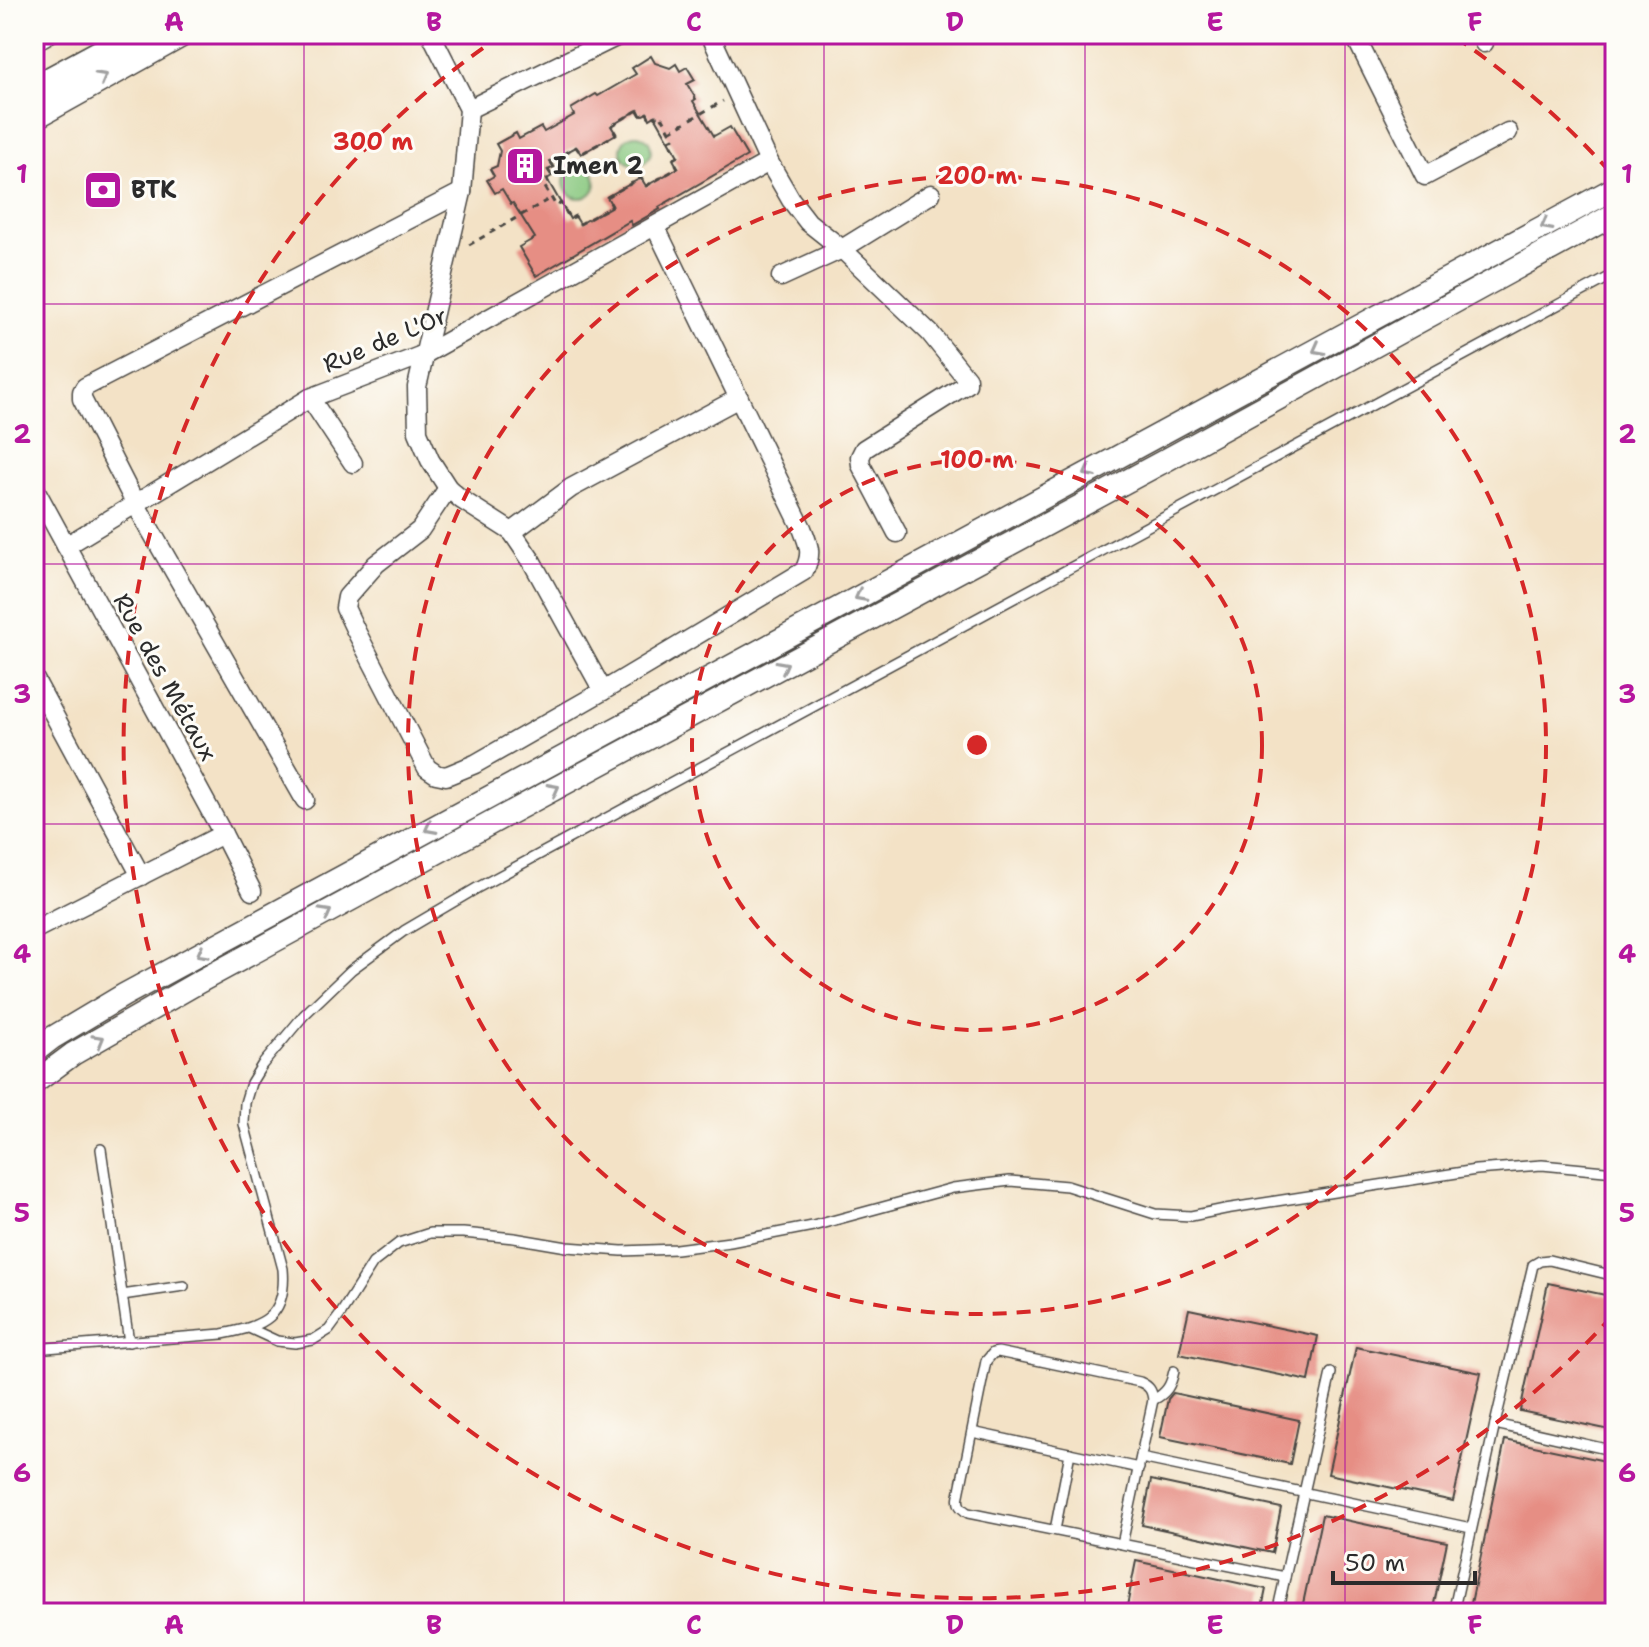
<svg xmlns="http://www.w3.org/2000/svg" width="1649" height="1647" font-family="'Shantell Sans',sans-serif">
<rect width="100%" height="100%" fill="#fdfcf7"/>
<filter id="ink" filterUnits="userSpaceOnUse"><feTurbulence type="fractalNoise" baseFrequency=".0125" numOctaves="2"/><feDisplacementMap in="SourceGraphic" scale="16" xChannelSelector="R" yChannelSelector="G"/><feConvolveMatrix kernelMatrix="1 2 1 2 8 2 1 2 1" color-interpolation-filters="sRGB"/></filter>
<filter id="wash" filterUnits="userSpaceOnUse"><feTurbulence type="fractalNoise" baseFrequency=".006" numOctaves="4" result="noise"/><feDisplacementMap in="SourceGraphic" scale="32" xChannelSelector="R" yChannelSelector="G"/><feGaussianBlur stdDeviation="1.8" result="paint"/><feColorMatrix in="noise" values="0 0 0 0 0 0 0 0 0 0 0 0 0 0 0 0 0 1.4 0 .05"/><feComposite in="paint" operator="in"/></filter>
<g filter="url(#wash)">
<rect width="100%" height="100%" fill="#f3e2c6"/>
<g fill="#87c77e" stroke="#597954" stroke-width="2">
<circle cx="636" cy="150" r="15"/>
<circle cx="580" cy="182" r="16"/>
</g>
<g id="blocks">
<g fill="#e68e84" fill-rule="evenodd">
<path d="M651 56 655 63 670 68 676 64 680 71 687 67 695 80 687 84 696 99 693 101 714 136 730 127 747 156 659 207 660 209 632 225 630 221 536 276 519 247 535 238 513 203 511 204 502 189 495 193 487 180 494 176 490 169 497 166 500 151 496 144 516 133 519 139 541 127 544 132 574 115 571 109 596 94 598 96 636 74 632 68ZM638 110 641 116 647 113 650 119 655 116 678 156 673 159 678 168 646 186 641 178 607 197 612 206 580 224 575 216 570 219 547 179 552 176 548 170 554 167 550 161 576 147 581 154 616 134 611 126Z"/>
<polygon points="1548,1283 1615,1297 1615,1431 1520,1411"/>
<polygon points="1189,1309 1318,1336 1309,1381 1179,1354"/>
<polygon points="1356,1347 1481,1373 1453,1501 1328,1474"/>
<polygon points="1173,1393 1299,1420 1290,1464 1160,1437 1168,1399"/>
<polygon points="1505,1440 1615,1463 1615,1613 1469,1613"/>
<polygon points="1151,1480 1281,1508 1272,1553 1142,1525"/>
<polygon points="1322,1515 1447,1542 1432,1613 1301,1613"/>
<polygon points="1136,1561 1266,1589 1261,1613 1160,1613 1127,1606"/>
</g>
</g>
</g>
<g filter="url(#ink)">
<use href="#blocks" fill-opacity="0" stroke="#494642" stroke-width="2"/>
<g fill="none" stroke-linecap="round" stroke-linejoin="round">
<g stroke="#494642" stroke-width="12">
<g id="service">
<polyline points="34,47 57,34"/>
<polyline points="101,1149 129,1342"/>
<polyline points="122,1295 184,1286"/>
<polyline points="251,1329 277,1341 295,1343 313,1340 329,1330 340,1315 373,1263 399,1243 430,1233 463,1233 514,1238 567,1247 622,1251 676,1249 730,1242 813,1226 953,1188 1010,1181 1067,1186 1155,1214 1191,1216 1225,1209 1476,1170 1542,1165 1615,1172"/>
<path d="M34 1349 222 1334C264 1326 287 1317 283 1269L244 1124 245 1103 251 1083 262 1065 304 1015 351 970 404 931 477 888 1615 274"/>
<path d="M1153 1400C1167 1393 1171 1385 1174 1371"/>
<polyline points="1495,1424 1615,1451"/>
<polyline points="972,1432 1139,1468"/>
<polyline points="1141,1458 1471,1528"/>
<polyline points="1055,1530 1070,1453"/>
<path d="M1122 1544 1153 1400C1152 1390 1149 1386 1140 1382L998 1352 993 1353 986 1361 959 1495C957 1504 960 1508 968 1513L1285 1577"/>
<polyline points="1277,1613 1331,1373"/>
<polyline points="1453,1613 1495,1424 1533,1265 1540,1261 1549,1260 1615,1276"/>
</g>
</g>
<g stroke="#494642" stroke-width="21">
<g id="minor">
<polyline points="431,34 469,109 462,192 417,387 418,432 430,460 448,488 462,500 512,532 531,560 603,691"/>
<polyline points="710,34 769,162 791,200 808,222 842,249 930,333 967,379 967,384 864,449 860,457 861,465 897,533"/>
<polyline points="1354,34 1425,176 1508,132"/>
<polyline points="1480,34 1484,43"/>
<polyline points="469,109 622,34"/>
<polyline points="781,277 842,249 931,194"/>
<polyline points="310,398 353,463"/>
<polyline points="34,487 223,834 252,891"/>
<path d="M448 488 420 530 376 564 347 597 345 608 356 631 427 768 436 774 446 776 475 764 603 691 804 571C813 553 809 546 802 528L655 226"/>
<polyline points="512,532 571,488 739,398"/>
<polyline points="66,546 310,398 425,354 769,162"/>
<polyline points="34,678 141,876"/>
<polyline points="305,800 135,503 82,399 82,392 85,387 462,192"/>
<polyline points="34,930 223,834"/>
</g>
</g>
<g stroke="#494642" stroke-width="25">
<g id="tertiary">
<polyline points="34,1052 52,1038 124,995 1615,188"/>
<polyline points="34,1083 73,1054 197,983 504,816 1168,459 1615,214"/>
</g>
</g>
<g stroke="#494642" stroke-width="31">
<g id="primary">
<polyline points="34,90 138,34"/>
<polyline points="34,115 179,34"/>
</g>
</g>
<g stroke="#494642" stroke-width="3" stroke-dasharray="6 6" stroke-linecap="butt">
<polygon points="638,110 641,116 647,113 650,119 656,116 658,121 663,118 674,138 669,140 678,156 673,159 678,168 646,186 641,178 607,197 612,206 580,224 575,216 570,219 561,203 556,206 545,187 549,184 547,179 552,176 548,170 554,167 550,161 576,147 581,154 616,134 611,126"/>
<polyline points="670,131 723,101"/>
<polyline points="469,245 551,198"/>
</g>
<use href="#service" stroke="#fff" stroke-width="9"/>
<use href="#minor" stroke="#fff" stroke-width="18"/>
<use href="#tertiary" stroke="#fff" stroke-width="22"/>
<use href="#primary" stroke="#fff" stroke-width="28"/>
</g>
<defs><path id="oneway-chevron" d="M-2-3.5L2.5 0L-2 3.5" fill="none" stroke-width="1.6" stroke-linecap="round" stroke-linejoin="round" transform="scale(2)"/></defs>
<g stroke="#a0a0a0">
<use href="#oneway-chevron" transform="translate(102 77) rotate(-29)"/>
<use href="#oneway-chevron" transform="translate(1546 225) rotate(152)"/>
<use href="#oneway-chevron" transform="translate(1318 349) rotate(152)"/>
<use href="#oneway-chevron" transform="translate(1089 472) rotate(152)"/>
<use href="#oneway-chevron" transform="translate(860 596) rotate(152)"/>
<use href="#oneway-chevron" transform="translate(783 666) rotate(-28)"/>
<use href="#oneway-chevron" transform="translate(554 789) rotate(-28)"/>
<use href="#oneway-chevron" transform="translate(430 828) rotate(152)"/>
<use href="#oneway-chevron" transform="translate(326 913) rotate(-29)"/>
<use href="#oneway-chevron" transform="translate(202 953) rotate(151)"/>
<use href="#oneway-chevron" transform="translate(99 1040) rotate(-30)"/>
</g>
</g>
<path fill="none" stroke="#b5179e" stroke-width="2" stroke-opacity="0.55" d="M304 34V1613M564 34V1613M824 34V1613M1085 34V1613M1345 34V1613M34 304H1615M34 564H1615M34 824H1615M34 1083H1615M34 1343H1615"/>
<g fill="none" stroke="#d62828" stroke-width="4" stroke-dasharray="14 10">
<circle cx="977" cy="745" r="285"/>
<circle cx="977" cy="745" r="569"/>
<path d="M1612 1316A854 854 0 1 1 499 37M1455 37A854 854 0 0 1 1612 174"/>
</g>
<defs>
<g id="building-square" transform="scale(2)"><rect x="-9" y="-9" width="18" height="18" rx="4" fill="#b5179e" stroke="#fdfcf7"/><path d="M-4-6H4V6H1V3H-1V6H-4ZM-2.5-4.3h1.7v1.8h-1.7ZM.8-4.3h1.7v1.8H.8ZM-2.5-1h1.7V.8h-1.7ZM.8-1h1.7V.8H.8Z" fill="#fff"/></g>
<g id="bank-square" transform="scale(2)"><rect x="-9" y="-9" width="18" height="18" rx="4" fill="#b5179e" stroke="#fdfcf7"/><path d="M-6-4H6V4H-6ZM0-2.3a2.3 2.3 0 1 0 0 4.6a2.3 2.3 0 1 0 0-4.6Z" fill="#fff"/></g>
</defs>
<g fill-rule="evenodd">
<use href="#building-square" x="525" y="166"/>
<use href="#bank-square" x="103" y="190"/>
</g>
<g text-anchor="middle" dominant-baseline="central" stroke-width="6" stroke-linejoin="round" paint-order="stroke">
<g font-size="24" font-weight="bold" fill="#2b2b2b" stroke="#fdfcf7" text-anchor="start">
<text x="553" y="166">Imen 2</text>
<text x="131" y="190">BTK</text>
</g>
<g font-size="24" fill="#2b2b2b" stroke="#fdfcf7">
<text transform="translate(385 340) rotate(-23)">Rue de L'Or</text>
<text transform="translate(165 677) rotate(61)">Rue des Métaux</text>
</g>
</g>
<circle cx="977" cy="745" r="12" fill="#d62828" stroke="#fdfcf7" stroke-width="4"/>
<g font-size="24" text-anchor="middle" font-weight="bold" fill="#d62828" stroke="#fdfcf7" stroke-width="6" stroke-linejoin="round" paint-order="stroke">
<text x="373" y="150">300 m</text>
<text x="977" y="184">200 m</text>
<text x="977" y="468">100 m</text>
</g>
<rect width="1649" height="1647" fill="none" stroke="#fdfcf7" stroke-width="88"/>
<path d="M1333 1571v12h142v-12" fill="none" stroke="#2b2b2b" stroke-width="4"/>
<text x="1345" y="1571" font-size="24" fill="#2b2b2b" stroke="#fdfcf7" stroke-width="6" paint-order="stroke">50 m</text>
<rect x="44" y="44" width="1561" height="1559" fill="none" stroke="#b5179e" stroke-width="3"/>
<g font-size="26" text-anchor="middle" font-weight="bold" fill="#b5179e">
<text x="174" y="31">A</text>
<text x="434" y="31">B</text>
<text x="694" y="31">C</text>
<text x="955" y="31">D</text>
<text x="1215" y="31">E</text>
<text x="1475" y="31">F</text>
<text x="22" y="183">1</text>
<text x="1627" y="183">1</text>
<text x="22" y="443">2</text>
<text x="1627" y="443">2</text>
<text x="22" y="703">3</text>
<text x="1627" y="703">3</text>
<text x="22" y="963">4</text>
<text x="1627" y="963">4</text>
<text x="22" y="1222">5</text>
<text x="1627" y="1222">5</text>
<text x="22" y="1482">6</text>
<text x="1627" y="1482">6</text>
<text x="174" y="1634">A</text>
<text x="434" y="1634">B</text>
<text x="694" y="1634">C</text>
<text x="955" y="1634">D</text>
<text x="1215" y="1634">E</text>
<text x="1475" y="1634">F</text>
</g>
</svg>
